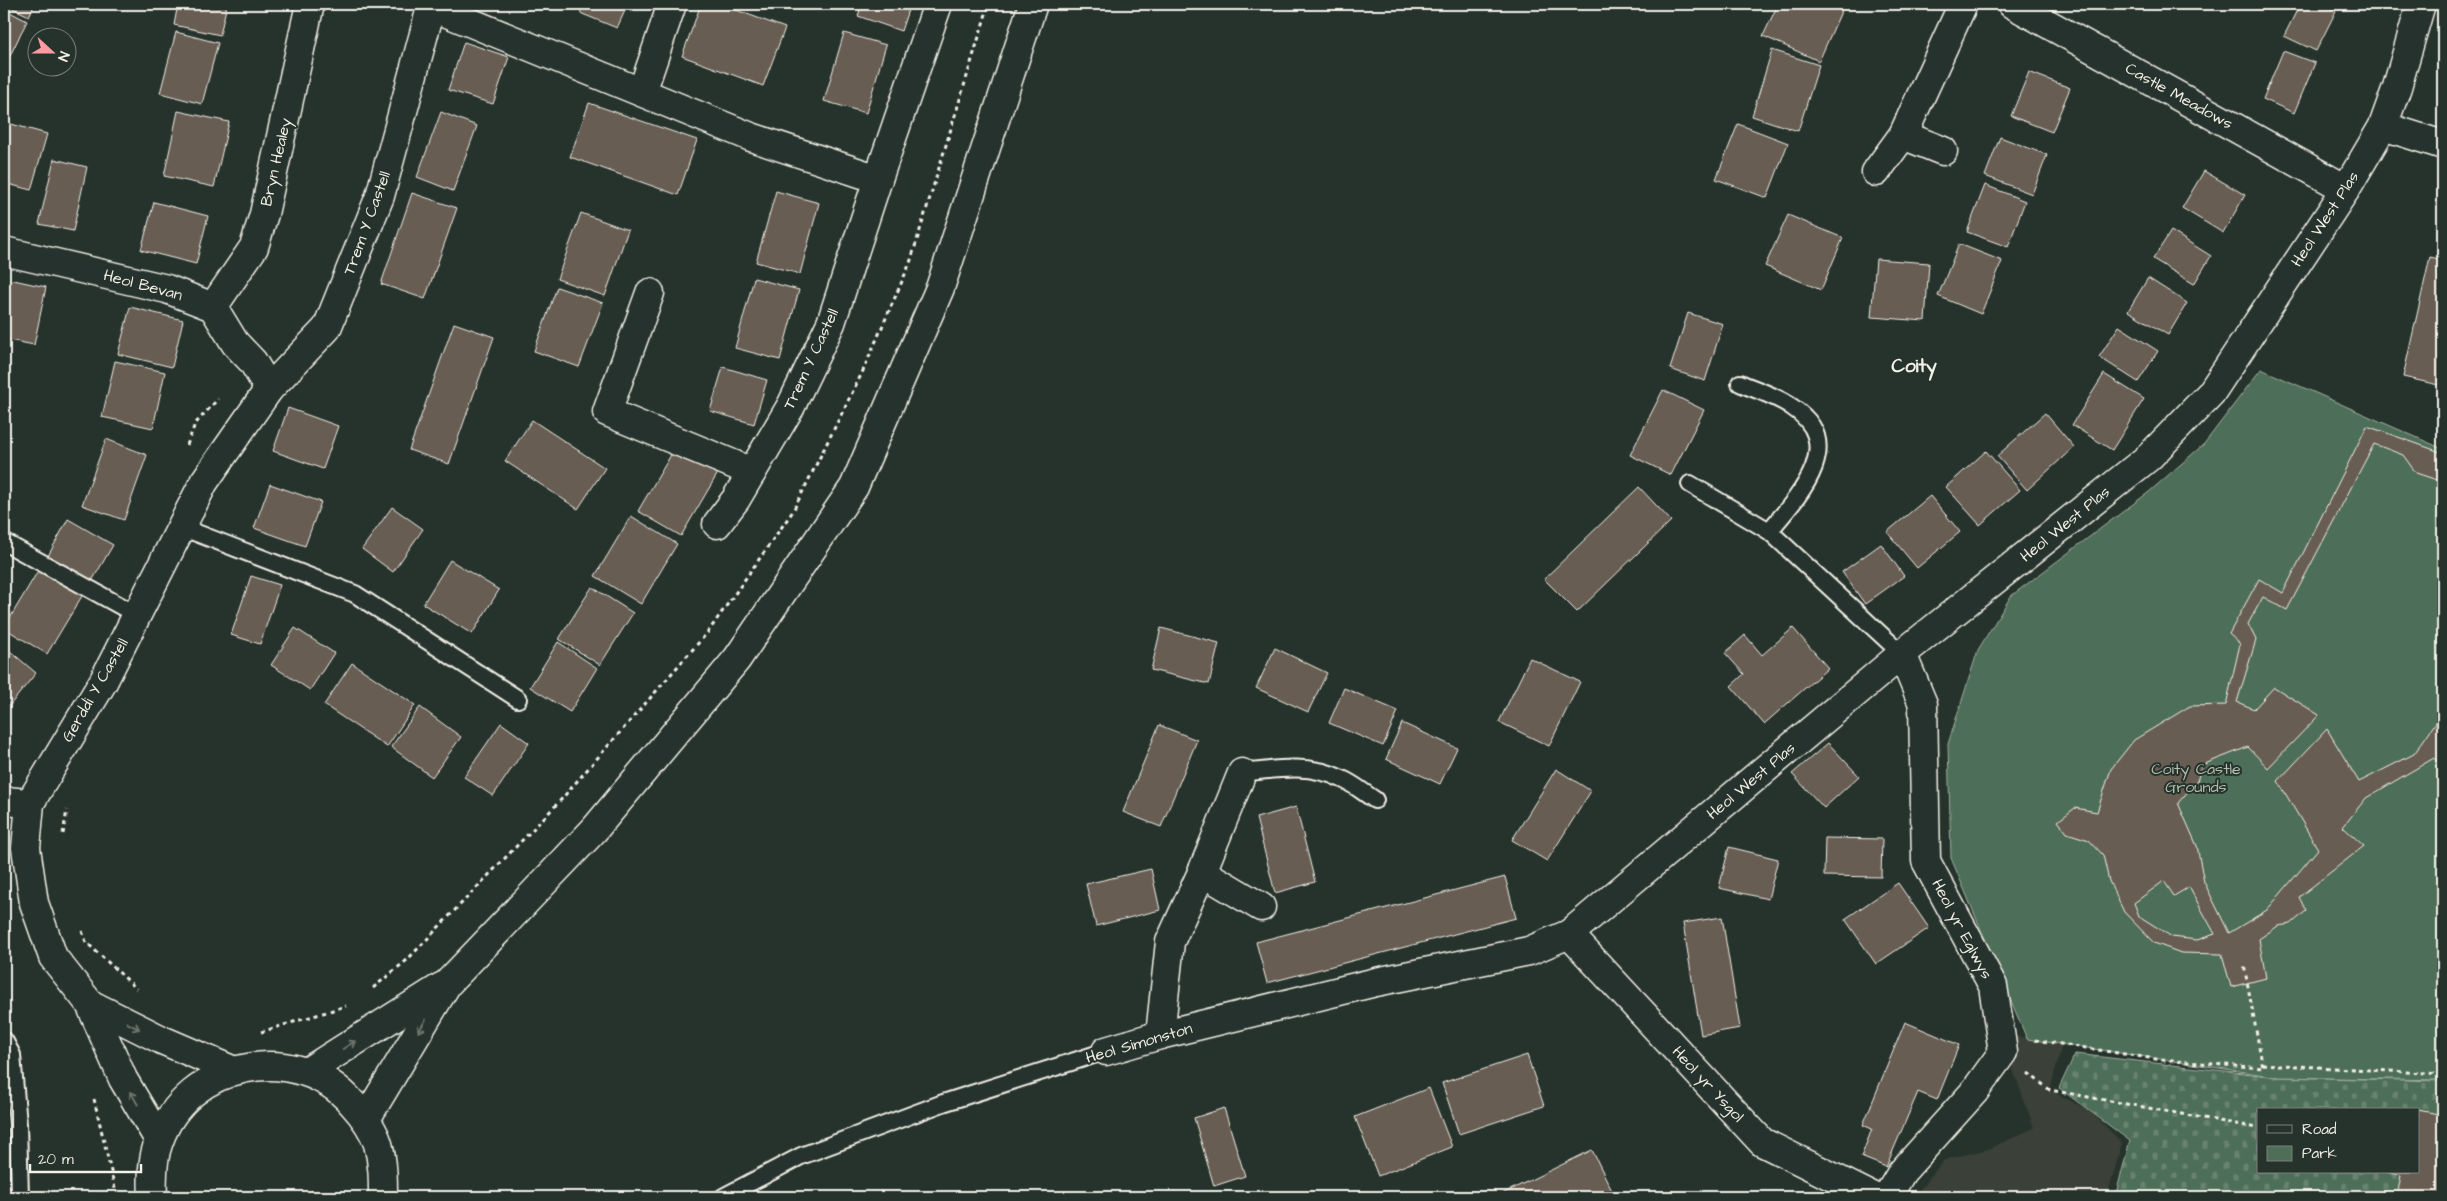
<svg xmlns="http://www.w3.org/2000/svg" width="2447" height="1201" font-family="'Architects Daughter',sans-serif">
<defs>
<pattern id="cemetery-stones" width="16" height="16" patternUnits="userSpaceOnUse" patternTransform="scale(1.25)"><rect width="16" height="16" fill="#4e6e58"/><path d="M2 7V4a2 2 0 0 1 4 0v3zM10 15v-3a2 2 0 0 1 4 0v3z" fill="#688370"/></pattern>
</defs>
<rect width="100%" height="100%" fill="#26332d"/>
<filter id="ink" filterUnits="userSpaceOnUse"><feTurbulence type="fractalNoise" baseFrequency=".02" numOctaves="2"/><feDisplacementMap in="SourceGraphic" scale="10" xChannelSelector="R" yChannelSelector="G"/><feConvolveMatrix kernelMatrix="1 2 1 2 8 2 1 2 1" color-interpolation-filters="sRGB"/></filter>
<g filter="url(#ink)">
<polygon fill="#3a4038" points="2000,1033 2062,1045 2050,1090 2090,1111 2122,1143 2107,1197 1914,1197 1944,1160 1988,1149 2034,1128"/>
<path fill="url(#cemetery-stones)" stroke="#a1b0a0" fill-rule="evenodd" d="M2075 1054 2278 1077 2443 1081V1197H2115L2130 1141 2059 1088ZM2258 1110H2418V1172H2258Z"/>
<polygon fill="#4e6e58" stroke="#a1b0a0" points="2261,369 2443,449 2443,1080 2278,1077 2027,1039 1951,858 1948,744 1978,650 2011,596 2149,492 2204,444"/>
<g fill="#685d53" stroke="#f4f1e8" fill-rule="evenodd">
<polygon points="4,4 35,4 29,16"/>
<polygon points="178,4 227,4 220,35 174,25"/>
<polygon points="584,4 628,4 617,28 580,13"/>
<polygon points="701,4 720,4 785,28 763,86 682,56"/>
<polygon points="862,4 910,4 901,31 858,16"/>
<polygon points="1778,4 1844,5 1819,61 1763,36"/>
<polygon points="2300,4 2322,4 2336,11 2316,51 2284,36"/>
<polygon points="4,9 27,21 4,68"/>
<polygon points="176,32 218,43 202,104 160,93"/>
<polygon points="844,33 886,45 866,113 824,101"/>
<polygon points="464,42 509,57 493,104 448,90"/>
<polygon points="1772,50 1819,65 1798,131 1752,116"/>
<polygon points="2283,51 2315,63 2294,113 2263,99"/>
<polygon points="2029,72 2070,88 2052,132 2011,116"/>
<polygon points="589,103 697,140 678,195 570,157"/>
<polygon points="178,111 229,122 214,187 164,176"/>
<polygon points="441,112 477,126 453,191 417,177"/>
<polygon points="4,122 47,134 31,190 4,183"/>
<polygon points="1738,124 1788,143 1767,198 1716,179"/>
<polygon points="2000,137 2047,155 2032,194 1985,176"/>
<polygon points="54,159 87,167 73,231 39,224"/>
<polygon points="2204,171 2245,195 2223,233 2182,208"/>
<polygon points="1985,185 2025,201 2008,247 1967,232"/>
<polygon points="776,191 819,203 800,274 756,262"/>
<polygon points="412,193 457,208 425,299 381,284"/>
<polygon points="154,202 208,216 196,264 141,250"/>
<polygon points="581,213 628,230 605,296 557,279"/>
<polygon points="1788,215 1843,238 1821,290 1765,266"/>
<polygon points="2171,231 2211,256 2194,284 2153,259"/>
<polygon points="1959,244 2002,261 1981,314 1938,296"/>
<polygon points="2430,257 2443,260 2443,386 2403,377"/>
<polygon points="1876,259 1929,263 1925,321 1871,317"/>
<polygon points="4,278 46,287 34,345 4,339"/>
<polygon points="754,278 799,290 780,360 735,348"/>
<polygon points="2148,278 2187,303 2168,335 2128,311"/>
<polygon points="557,287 603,303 579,367 534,351"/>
<polygon points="130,307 183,320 172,367 118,354"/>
<polygon points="1688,313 1723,324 1705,381 1670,369"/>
<polygon points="454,323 494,337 449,464 409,450"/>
<polygon points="2119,326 2158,351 2138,382 2099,357"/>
<polygon points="115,361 165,372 153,428 102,417"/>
<polygon points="723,367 767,380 754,424 710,411"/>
<polygon points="2104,374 2144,399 2112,450 2072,425"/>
<polygon points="1663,390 1704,410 1671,475 1630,455"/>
<polygon points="288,408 338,426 323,469 273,451"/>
<polygon points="2045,413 2074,447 2027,490 1997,456"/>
<polygon points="532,420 605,468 578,509 505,461"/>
<path d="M2367 426 2443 453V482L2416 473 2403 455 2374 444 2287 610 2263 597 2248 624 2256 640 2237 702 2254 709 2274 687 2319 715 2268 768 2248 747 2202 765 2197 781 2178 803 2197 846 2204 882 2229 933 2267 910 2318 849 2278 781 2327 729 2359 782 2414 754 2443 712V764L2434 758 2366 798 2343 827 2364 846 2299 897 2306 911 2291 924 2278 926 2259 939 2266 978 2231 987 2222 954 2181 953 2154 943 2124 912 2109 881 2103 855 2089 840 2067 833 2058 821 2075 808 2097 812 2111 769 2134 740 2190 706 2226 705 2240 644 2229 634 2259 579 2283 593ZM2164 881 2174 896 2189 887 2215 934 2197 940 2172 937 2139 916 2134 903Z"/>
<polygon points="106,439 147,455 124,520 82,505"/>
<polygon points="675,448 718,473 681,536 638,511"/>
<polygon points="1986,451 2020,490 1980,525 1946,487"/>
<polygon points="270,484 321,502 305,546 254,528"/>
<polygon points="1639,487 1671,521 1577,612 1544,579"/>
<polygon points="1930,496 1960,532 1917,568 1887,532"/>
<polygon points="392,507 423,529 393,572 362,549"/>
<polygon points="631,516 677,544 641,604 595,576"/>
<polygon points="68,519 113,545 92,581 48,556"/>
<polygon points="1881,544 1904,576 1865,604 1842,572"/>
<polygon points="450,560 499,590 472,634 423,604"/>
<polygon points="42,564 85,591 47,654 4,628"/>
<polygon points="251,576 280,585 260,644 231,635"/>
<polygon points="592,587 633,613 600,665 559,639"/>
<polygon points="295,628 334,653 310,690 271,665"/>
<polygon points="1161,628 1219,643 1209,684 1151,670"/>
<polygon points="1793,628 1828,668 1764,724 1731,686 1744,674 1725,653 1745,635 1762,655"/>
<polygon points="558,642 597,668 570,712 530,687"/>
<polygon points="4,646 36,673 10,705 4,700"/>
<polygon points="1275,648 1327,673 1308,712 1256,688"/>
<polygon points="1530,658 1580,682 1549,746 1499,722"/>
<polygon points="352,663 415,705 387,747 324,705"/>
<polygon points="1344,688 1398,711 1383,746 1329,723"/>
<polygon points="420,707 461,737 432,777 391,747"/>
<polygon points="501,723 529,743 493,796 464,777"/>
<polygon points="1402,723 1457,748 1440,784 1386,759"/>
<polygon points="1159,725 1197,740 1161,827 1123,812"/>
<polygon points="1828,743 1859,776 1824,808 1792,774"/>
<polygon points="1556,769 1591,791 1547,861 1512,840"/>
<polygon points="1296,807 1315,882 1275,893 1256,818"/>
<polygon points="1825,838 1882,839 1881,877 1824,876"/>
<polygon points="1729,847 1778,859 1768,899 1719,888"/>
<polygon points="1151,869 1160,910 1096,926 1086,884"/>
<polygon points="1505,877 1516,918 1267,983 1256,942"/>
<polygon points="1898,883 1929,928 1876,964 1845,919"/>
<polygon points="1722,917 1740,1028 1701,1035 1683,923"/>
<polygon points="1905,1022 1959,1045 1937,1100 1918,1092 1886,1167 1861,1157 1872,1129 1863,1125"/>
<polygon points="1527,1055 1544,1106 1459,1134 1442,1083"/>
<polygon points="1429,1088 1452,1147 1378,1176 1355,1117"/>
<polygon points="1224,1108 1245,1176 1214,1186 1194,1118"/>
<polygon points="2418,1110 2443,1115 2443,1197 2397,1197 2401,1175 2386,1172 2418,1172"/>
<polygon points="1592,1150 1615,1197 1504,1197 1502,1194"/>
</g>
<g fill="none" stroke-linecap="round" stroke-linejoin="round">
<g stroke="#f4f1e8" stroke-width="20">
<g id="lane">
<path d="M1740 383C1756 390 1777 396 1792 407 1848 444 1799 496 1769 531"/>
<polyline points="1690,484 1769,531 1902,654"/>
<polyline points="181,527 355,594 518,699"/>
<polyline points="4,542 137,615"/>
<path d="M1242 773C1276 769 1310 763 1342 779 1354 784 1364 793 1375 800"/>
<polyline points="4,1040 12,1055 18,1124 20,1197"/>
<polyline points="723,1197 801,1156 943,1103 1106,1051"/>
</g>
</g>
<g stroke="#f4f1e8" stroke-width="31">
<g id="street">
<polyline points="2012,4 2346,189"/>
<polyline points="430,6 751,137 878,179 938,4"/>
<polyline points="642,92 672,4"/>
<polyline points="1903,135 1943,151"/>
<polyline points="1876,172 1903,135 1963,4"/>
<polyline points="4,251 167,289 213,307 235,343 253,362 269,389"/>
<polyline points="650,293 607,412 752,472"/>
<polyline points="213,307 254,247 264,214 310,4"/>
<polyline points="717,524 736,499 791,406 831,323 878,179"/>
<polyline points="4,801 30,803"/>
<polyline points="1202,872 1261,907"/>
<polyline points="1569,934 1762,1142 1873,1197"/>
<polyline points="90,1004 162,1040 232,1070"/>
<polyline points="1160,1035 1170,942 1202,872 1242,773"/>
<polyline points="1106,1051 1160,1035 1376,982 1529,951 1569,934 1902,654"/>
<polyline points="159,1140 123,1079 90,1004 53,957 34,903 26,848 30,803 103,682 204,482 269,389 327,328 380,196 432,4"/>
</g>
</g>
<g stroke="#f4f1e8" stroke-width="31">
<g id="secondary">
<polyline points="2383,126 2443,145"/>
<polyline points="308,1071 441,987"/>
<polyline points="366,1119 447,984 594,830 737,659 854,487 940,288 1033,4"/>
<path d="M153 1197C152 1178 152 1159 159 1141 187 1061 297 1040 352 1103 363 1115 373 1128 378 1144 383 1162 383 1179 383 1197"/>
<polyline points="1887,1197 1902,1172 1974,1092 2003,1052 1993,986 1926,861 1923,704 1902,654 2149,457 2211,393 2346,189 2383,126 2397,87 2421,4"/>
</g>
</g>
<g stroke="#f4f1e8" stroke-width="3" stroke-dasharray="4 4" stroke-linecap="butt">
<polyline points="187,445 195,424 218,399"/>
<polyline points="2442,494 2443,491"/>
<polyline points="63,834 67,810"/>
<polyline points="82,931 86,942 137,989"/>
<polyline points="373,988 407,960 558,803 708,632 793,511 862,373 910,263 989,4"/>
<polyline points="261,1032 346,1006"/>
<polyline points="2035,1040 2162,1060 2263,1068 2244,965"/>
<polyline points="2262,1064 2443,1074"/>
<polyline points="2028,1073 2050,1090 2258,1128"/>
<polyline points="94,1099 117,1197"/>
</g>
<use href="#lane" stroke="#26332d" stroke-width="16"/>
<use href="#street" stroke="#26332d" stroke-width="28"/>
<use href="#secondary" stroke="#26332d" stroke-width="28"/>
</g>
<defs><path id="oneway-shaft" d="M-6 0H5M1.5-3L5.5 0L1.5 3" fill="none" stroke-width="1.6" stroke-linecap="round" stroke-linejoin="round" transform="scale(1.25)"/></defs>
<g stroke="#6e766e">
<use href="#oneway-shaft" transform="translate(133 1026) rotate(27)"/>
<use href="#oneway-shaft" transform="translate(422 1026) rotate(121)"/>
<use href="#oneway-shaft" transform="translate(349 1045) rotate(-32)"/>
<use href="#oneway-shaft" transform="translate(134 1098) rotate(-120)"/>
</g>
</g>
<g text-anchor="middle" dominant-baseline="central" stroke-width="4" stroke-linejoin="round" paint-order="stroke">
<g font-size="16" fill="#f4f1e8" stroke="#26332d">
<text transform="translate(2179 96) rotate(29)">Castle Meadows</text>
<text transform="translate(276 162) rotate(-77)">Bryn Healey</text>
<text transform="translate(2325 219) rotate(-57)">Heol West Plas</text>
<text transform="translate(367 223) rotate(-70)">Trem Y Castell</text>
<text transform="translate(143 285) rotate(15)">Heol Bevan</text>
<text transform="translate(811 359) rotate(-65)">Trem Y Castell</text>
<text transform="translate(2065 524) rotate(-39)">Heol West Plas</text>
<text transform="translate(95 690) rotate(-60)">Gerddi Y Castell</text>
<text transform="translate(1751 781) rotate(-40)">Heol West Plas</text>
<text transform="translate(1962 929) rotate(62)">Heol yr Eglwys</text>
<text transform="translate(1139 1043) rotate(-16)">Heol Simonston</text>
<text transform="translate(1708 1084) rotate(47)">Heol yr Ysgol</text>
</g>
<g font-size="16" fill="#b2bdae" stroke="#26332d">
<text x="2196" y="769">Coity Castle<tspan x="2196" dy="18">Grounds</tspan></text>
</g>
<g font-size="19" font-weight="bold" fill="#f4f1e8" stroke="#26332d">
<text x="1914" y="366">Coity</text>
</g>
</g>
<rect width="2447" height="1201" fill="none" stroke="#26332d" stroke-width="20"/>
<rect x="10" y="10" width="2427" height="1181" fill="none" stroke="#f4f1e8" stroke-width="2" filter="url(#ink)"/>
<rect x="2257" y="1108" width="162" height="65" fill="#26332d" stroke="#787f78"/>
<rect x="2267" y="1125" width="25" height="8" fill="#26332d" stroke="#787f78"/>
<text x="2302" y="1134" font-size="15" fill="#f4f1e8">Road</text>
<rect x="2267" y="1146" width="25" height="15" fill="#4e6e58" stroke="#787f78"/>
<text x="2302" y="1158" font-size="15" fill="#f4f1e8">Park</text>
<g transform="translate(52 52) rotate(111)"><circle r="24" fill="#26332d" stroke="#787f78"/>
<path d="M0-4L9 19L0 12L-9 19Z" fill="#ff9aa2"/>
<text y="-8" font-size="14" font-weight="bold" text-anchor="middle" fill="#f4f1e8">N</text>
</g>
<path d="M30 1164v8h111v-8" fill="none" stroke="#f4f1e8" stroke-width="2.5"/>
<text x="38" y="1164" font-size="15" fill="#f4f1e8" stroke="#26332d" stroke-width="4" paint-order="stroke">20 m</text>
</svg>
